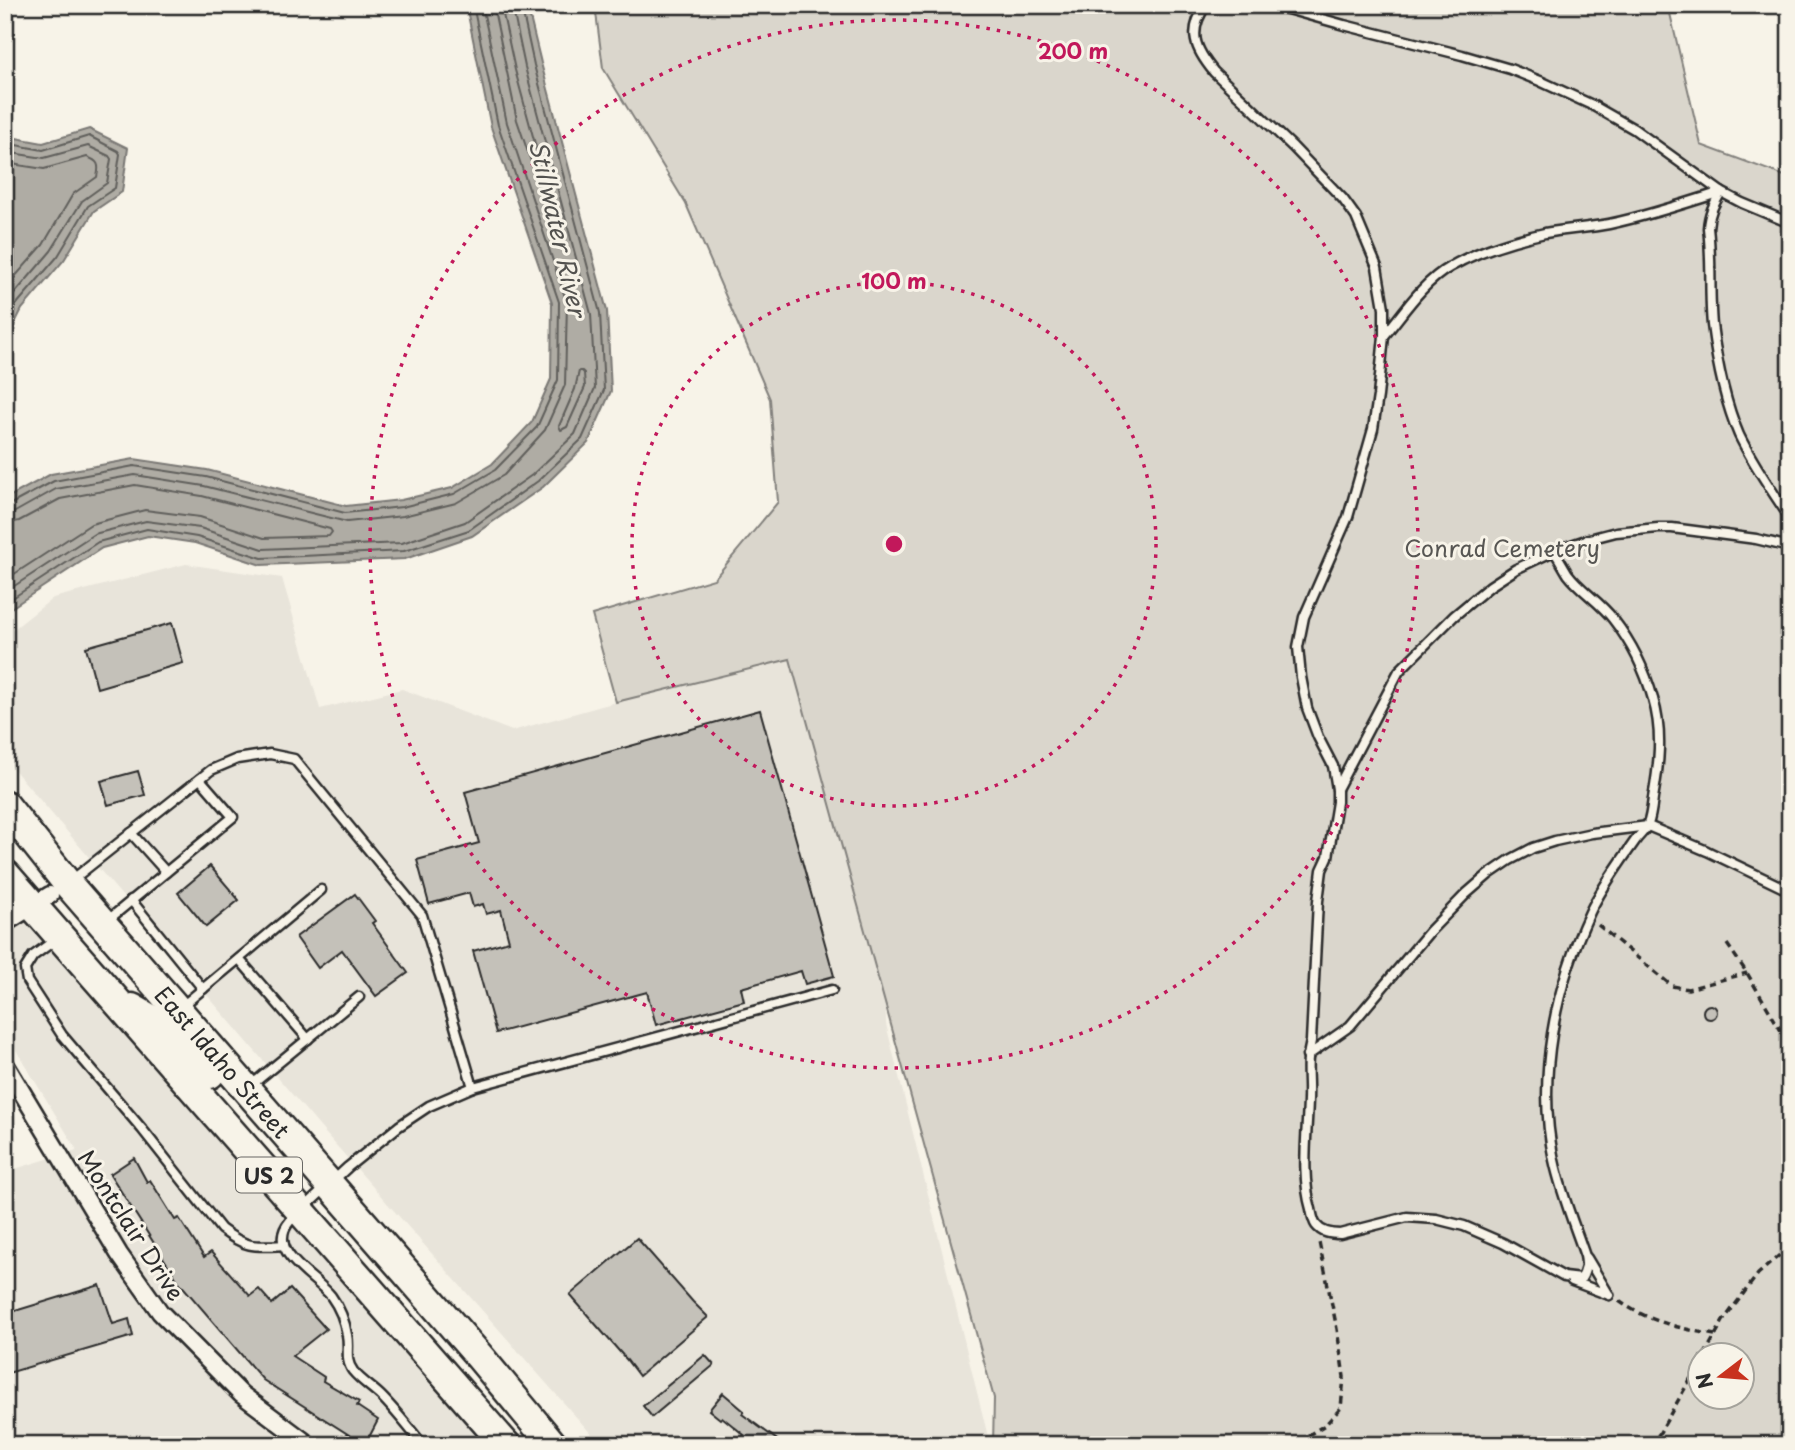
<svg xmlns="http://www.w3.org/2000/svg" width="1795" height="1450" font-family="'Playpen Sans',sans-serif">
<rect width="100%" height="100%" fill="#f7f3e8"/>
<filter id="ink" filterUnits="userSpaceOnUse"><feTurbulence type="fractalNoise" baseFrequency=".0143" numOctaves="2"/><feDisplacementMap in="SourceGraphic" scale="14" xChannelSelector="R" yChannelSelector="G"/><feConvolveMatrix kernelMatrix="1 2 1 2 8 2 1 2 1" color-interpolation-filters="sRGB"/></filter>
<g filter="url(#ink)">
<g fill="#e8e4da">
<polygon points="186,564 282,578 320,709 402,689 512,731 616,702 790,658 886,1006 886,1024 990,1445 601,1445 320,1127 5,759 5,636 53,598"/>
<polygon points="5,888 487,1445 5,1445 5,1172 77,1150 5,1032"/>
</g>
<path fill="#dad6cc" stroke="#82807c" stroke-width="2" fill-rule="evenodd" d="M595 5H1668L1701 145 1790 178V1445H993L994 1398 790 659 616 702 592 615 714 579 778 502 770 399 686 204 603 68ZM1700 1356H1742V1398H1700Z"/>
<g fill="#afaca4" stroke="#7a7874" stroke-width="2">
<polygon points="466,5 527,5 541,63 607,311 611,391 588,443 543,487 472,536 405,559 261,565 195,543 148,536 102,548 5,612 5,499 51,474 134,459 207,470 346,506 401,500 452,488 492,464 532,422 551,379 552,303 491,127"/>
<polygon points="89,129 128,148 122,192 94,211 64,260 22,309 5,343 5,136 43,143"/>
</g>
<g fill="none" stroke-linecap="round" stroke-linejoin="round">
<g stroke="#605f5b" stroke-width="2">
<polyline points="493,5 517,120 537,179 541,181 544,177 515,70 501,5"/>
<polyline points="5,143 43,150 89,136 118,151 120,154 115,188 88,206 58,256 16,305 5,327"/>
<polyline points="5,152 44,158 88,146 109,156 111,159 107,183 82,201 51,251 10,299 5,307"/>
<path d="M5 163 44 169 87 157C98 161 100 164 97 177L73 194 43 245 5 288"/>
<polygon points="579,371 582,371 584,373 585,387 567,427 561,430 559,426 575,389"/>
<polyline points="5,504 11,504 54,481 134,466 206,477 345,513 402,507 454,494 495,470 537,427 558,380 559,302 498,125 473,5"/>
<polyline points="5,513 15,512 56,489 135,475 204,486 347,522 403,516 456,503 504,475 545,430 565,385 567,303 507,123 482,5"/>
<polyline points="5,524 19,521 60,499 135,485 202,496 330,529 332,532 329,536 264,538 200,517 145,510 91,524 5,580"/>
<polyline points="5,592 94,534 146,521 200,528 263,549 402,543 465,522 532,475 575,434 595,388 591,314 525,67 512,5"/>
<polyline points="5,603 98,542 147,529 197,537 262,558 404,551 469,530 538,481 582,439 604,390 600,313 534,65 521,5"/>
</g>
</g>
<g fill="#c4c1b9" stroke="#2b2b2b" stroke-width="2">
<polygon points="172,623 183,663 97,688 86,647"/>
<polygon points="760,710 834,976 805,984 801,971 741,988 744,1001 656,1025 647,992 496,1033 473,951 509,941 501,910 486,914 483,904 473,907 469,893 429,904 417,860 479,843 465,792"/>
<polygon points="138,771 145,795 108,805 101,781"/>
<polygon points="210,866 239,900 206,927 178,893"/>
<polygon points="355,894 375,921 372,923 408,973 376,996 342,950 318,968 296,937"/>
<circle cx="1710" cy="1012" r="7"/>
<polygon points="134,1158 147,1182 150,1180 175,1220 179,1218 204,1257 211,1252 250,1296 259,1289 272,1304 290,1289 326,1329 292,1356 324,1377 323,1381 359,1402 357,1406 378,1420 365,1445 263,1380 178,1281 110,1174"/>
<polygon points="637,1238 693,1302 708,1317 639,1376 626,1359 570,1295"/>
<polygon points="100,1285 113,1324 129,1319 133,1336 5,1374 5,1314"/>
<polygon points="705,1355 714,1365 652,1417 643,1406"/>
<polygon points="723,1393 744,1411 742,1414 784,1445 737,1445 744,1435 722,1417 720,1419 709,1410"/>
</g>
<g fill="none" stroke-linecap="round" stroke-linejoin="round">
<g stroke="#2b2b2b" stroke-width="13">
<g id="lane">
<path d="M1206 5C1187 32 1195 49 1214 72L1293 147 1343 199 1356 217 1377 267 1384 308V336L1378 396 1373 429 1348 517 1304 617 1298 647 1301 677 1307 708 1318 737 1333 766 1337 789V802L1328 857 1322 870 1318 901 1311 1041C1305 1064 1309 1078 1308 1100 1307 1137 1301 1174 1311 1209 1312 1214 1313 1221 1316 1225 1322 1233 1331 1234 1340 1234L1407 1217 1436 1219 1464 1226 1503 1243 1564 1277 1581 1279C1586 1271 1587 1265 1585 1256 1574 1224 1561 1193 1554 1160 1536 1078 1555 987 1590 912 1602 887 1619 864 1635 841 1639 835 1646 830 1648 824 1651 816 1652 806 1653 798 1659 765 1663 732 1653 699 1645 670 1631 642 1613 619 1600 602 1580 590 1568 574 1563 566 1559 558 1554 551"/>
<polyline points="1273,5 1344,25 1462,55 1510,69 1540,81 1592,105 1634,129 1721,192 1742,203 1790,223"/>
<path d="M1721 192C1714 204 1709 213 1708 228 1712 260 1709 293 1712 325 1717 363 1724 400 1739 435 1753 464 1772 491 1790 518"/>
<path d="M1384 336C1404 312 1423 282 1450 267 1479 250 1513 240 1545 233 1566 229 1588 228 1609 224 1647 216 1684 204 1721 192"/>
<polyline points="1337,789 1399,671 1454,616 1490,586 1516,569 1554,551 1589,539 1616,532 1658,528 1672,528 1756,539 1790,547"/>
<polyline points="131,833 166,872"/>
<polyline points="72,880 211,770 237,759 270,754 294,759 422,915 473,1087"/>
<polyline points="131,900 203,989"/>
<polyline points="108,920 233,817 200,779"/>
<path d="M55 940 33 956 25 969 27 981 62 1035 142 1129 221 1229C246 1248 253 1247 284 1245"/>
<polyline points="239,959 308,1039"/>
<polyline points="180,1008 321,890"/>
<polyline points="1307,1056 1350,1026 1430,931 1466,894 1488,875 1510,860 1533,848 1555,841 1592,833 1648,826 1707,851 1790,891"/>
<polyline points="249,1087 359,997"/>
<polyline points="1587,1258 1609,1295"/>
<polyline points="1572,1281 1609,1295"/>
<path d="M423 1445C409 1428 396 1411 381 1396 372 1387 361 1381 353 1371 344 1359 350 1348 347 1335 345 1322 339 1307 331 1296 315 1276 264 1251 290 1221L348 1167 399 1126 429 1106 473 1087 832 990"/>
</g>
</g>
<g stroke="#2b2b2b" stroke-width="21">
<g id="street">
<polyline points="5,923 50,895"/>
<polyline points="5,1064 119,1254 160,1312 241,1394 309,1445"/>
</g>
</g>
<g stroke="#2b2b2b" stroke-width="33">
<g id="highway">
<polyline points="5,805 67,883 479,1356 553,1445"/>
<polyline points="5,874 506,1445"/>
<polyline points="132,1008 163,1026 210,1074"/>
</g>
</g>
<g stroke="#2b2b2b" stroke-width="3.5" stroke-dasharray="7 5" stroke-linecap="butt">
<polyline points="1598,925 1672,986 1688,989 1747,973"/>
<polyline points="1727,944 1747,973 1790,1046"/>
<path d="M1619 1301C1647 1321 1682 1329 1715 1335"/>
<polyline points="1704,1356 1723,1321 1758,1274 1790,1246"/>
<polyline points="1261,1445 1302,1439 1325,1425 1341,1408 1344,1377 1337,1329 1319,1242"/>
<polyline points="1650,1445 1659,1434 1700,1362"/>
</g>
<use href="#lane" stroke="#f7f3e8" stroke-width="8"/>
<use href="#street" stroke="#f7f3e8" stroke-width="16"/>
<use href="#highway" stroke="#f7f3e8" stroke-width="28"/>
</g>
</g>
<g fill="none" stroke="#c2185b" stroke-width="3.5" stroke-dasharray="3.5 7">
<circle cx="894" cy="544" r="262"/>
<circle cx="894" cy="544" r="524"/>
</g>
<g text-anchor="middle" dominant-baseline="central" stroke-width="6" stroke-linejoin="round" paint-order="stroke">
<rect fill="#f7f3e8" stroke="#686764" stroke-width="2" x="236" y="1157.5" width="66" height="35" rx="5"/>
<g font-size="21" font-weight="bold" fill="#2b2b2b">
<text x="269" y="1175">US 2</text>
</g>
<g font-size="23" fill="#575653" stroke="#f7f3e8">
<text x="1502" y="547">Conrad Cemetery</text>
</g>
<g font-size="23" fill="#2b2b2b" stroke="#f7f3e8">
<text transform="translate(223 1062) rotate(49)">East Idaho Street</text>
<text transform="translate(132 1225) rotate(57)">Montclair Drive</text>
</g>
<g font-size="24" font-style="italic" fill="#53524f" stroke="#f7f3e8">
<text transform="translate(559 228) rotate(77)">Stillwater River</text>
</g>
</g>
<circle cx="894" cy="544" r="10" fill="#c2185b" stroke="#f7f3e8" stroke-width="3.5"/>
<g font-size="21" text-anchor="middle" font-weight="bold" fill="#c2185b" stroke="#f7f3e8" stroke-width="6" stroke-linejoin="round" paint-order="stroke">
<text x="1073" y="59">200 m</text>
<text x="894" y="289">100 m</text>
</g>
<rect width="1795" height="1450" fill="none" stroke="#f7f3e8" stroke-width="28"/>
<rect x="14" y="14" width="1767" height="1422" fill="none" stroke="#2b2b2b" stroke-width="2.5" filter="url(#ink)"/>
<g transform="translate(1721 1376) rotate(254)"><circle r="33" fill="#f7f3e8" stroke="#a5a39c" stroke-width="2"/>
<path d="M0-5L12 26L0 18L-12 26Z" fill="#c8321e"/>
<text y="-10" font-size="19" font-weight="bold" text-anchor="middle" fill="#2b2b2b">N</text>
</g>
</svg>
